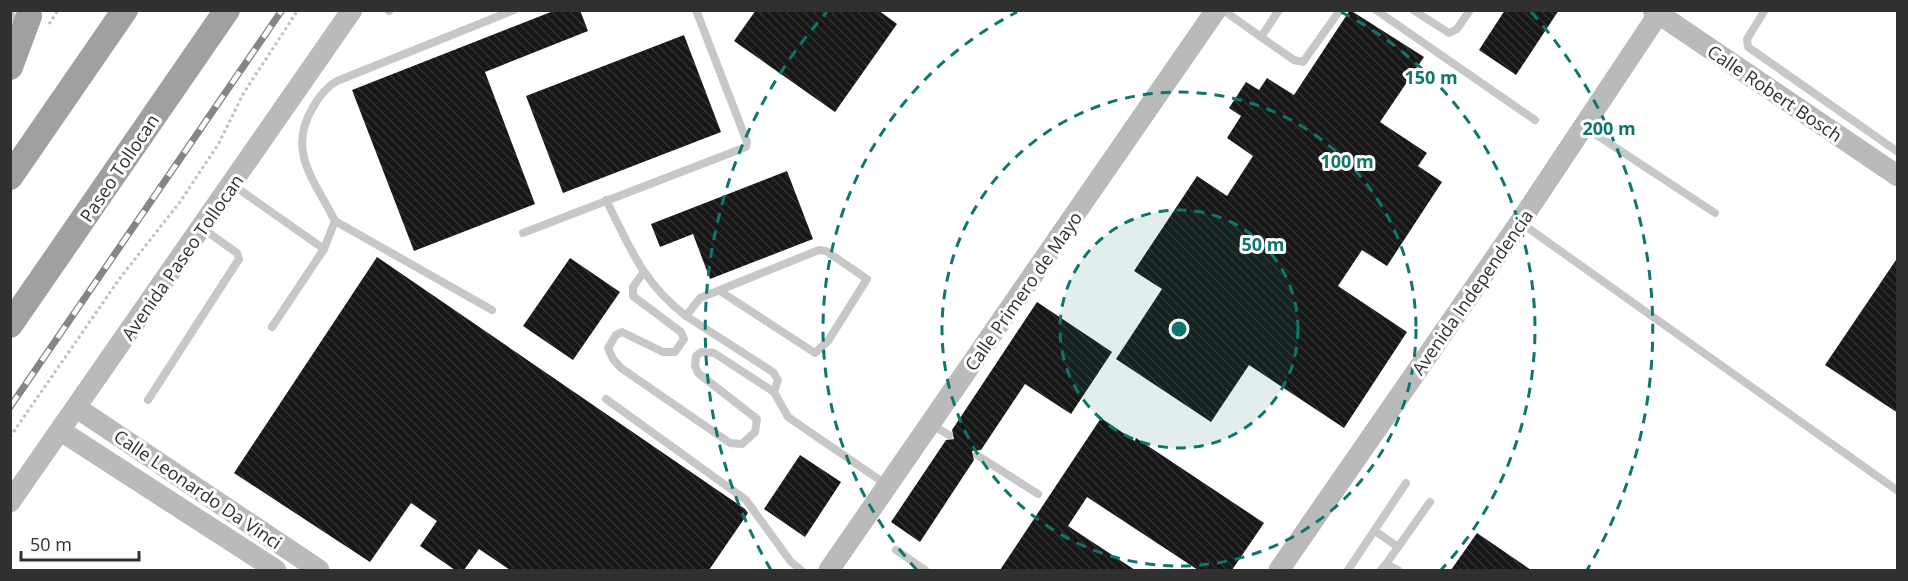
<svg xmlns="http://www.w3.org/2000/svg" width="1908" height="581" font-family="'Open Sans',sans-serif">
<defs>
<pattern id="building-back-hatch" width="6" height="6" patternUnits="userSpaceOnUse" patternTransform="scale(1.5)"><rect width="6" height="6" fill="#171717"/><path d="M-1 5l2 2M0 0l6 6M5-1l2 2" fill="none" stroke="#303030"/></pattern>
</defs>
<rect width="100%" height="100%" fill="#fff"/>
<g fill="url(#building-back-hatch)">
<polygon points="556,10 580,10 588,31 485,72 535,204 414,251 352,90"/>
<polygon points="756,10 878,10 897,24 835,112 734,41"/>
<polygon points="1350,10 1424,57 1380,122 1427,153 1418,166 1442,182 1387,266 1362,250 1338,286 1407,332 1344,428 1249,365 1211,422 1116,359 1162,289 1134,271 1197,176 1227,196 1253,156 1227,138 1241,116 1229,108 1246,82 1259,90 1267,78 1294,95"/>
<polygon points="1505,10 1559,10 1516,75 1479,50"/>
<polygon points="684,35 721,132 563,193 526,96"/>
<polygon points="787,171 813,239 710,279 693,234 660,247 651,224"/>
<polygon points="377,257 745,509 748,513 709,570 510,570 479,549 464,570 455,570 420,546 437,521 411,503 370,562 234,473"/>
<polygon points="1898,257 1898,413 1825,365"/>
<polygon points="570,258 620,292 573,360 523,326"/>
<polygon points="1037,302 1112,352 1071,414 1025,384 981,450 972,451 974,460 920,542 891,522 946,440 954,439 952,430"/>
<polygon points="1101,418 1135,441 1136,438 1264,523 1232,570 1198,570 1087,497 1068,526 1135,570 1000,570"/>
<polygon points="800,455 841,482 805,537 764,509"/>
<polygon points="1477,533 1531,570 1451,570"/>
</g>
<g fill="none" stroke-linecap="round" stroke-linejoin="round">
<g stroke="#c0c0c0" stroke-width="3" stroke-dasharray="3 3" stroke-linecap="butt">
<polyline points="49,24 58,10"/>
<polyline points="10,437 120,278 180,202 219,143 243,94 298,10"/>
</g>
<g stroke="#c7c7c7" stroke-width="8">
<polyline points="1223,10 1261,37 1279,10"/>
<polyline points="1376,10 1535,120"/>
<polyline points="1413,10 1449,33 1457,29 1470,10"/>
<polyline points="1765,10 1747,39 1748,47 1898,152"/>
<polyline points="389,11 390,10"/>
<polyline points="10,14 21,24"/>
<polyline points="1261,37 1294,60 1303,62 1340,10"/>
<polyline points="1586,128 1715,213"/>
<polyline points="233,185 324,249 272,327"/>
<path d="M606 200C630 247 642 282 686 316"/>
<polyline points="335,221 492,310"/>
<polyline points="1521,223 1898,491"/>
<polyline points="523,233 746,147 747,142 696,10"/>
<path d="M324 249 335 221C315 181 287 152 312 109 318 98 326 87 337 81L514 10"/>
<polyline points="643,273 633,287 633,296 681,332 684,339 675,352 663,352 622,332 616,335 608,348 613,359 621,368 730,443 742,444 755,432 757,419 698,373 695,366 696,356 701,352 714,353 774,392 778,380 773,372 686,316 700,298 819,250 826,251 867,279 828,341 815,353 720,291"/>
<polyline points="774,392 788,417 887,485"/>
<polyline points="606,399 746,500 791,562 801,570"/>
<polyline points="148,400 239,259 237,253 202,228"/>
<polyline points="932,425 949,435"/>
<polyline points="977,455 1038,494"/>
<polyline points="1375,531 1398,547"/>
<polyline points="896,550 925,570"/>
<polyline points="1386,564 1430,502"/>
<polyline points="1348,570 1406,483"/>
<polyline points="1381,570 1386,564 1398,570"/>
</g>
<g stroke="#bababa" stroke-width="21">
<polyline points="1653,10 1898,176"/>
<polyline points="77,408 319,570"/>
<polyline points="61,431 276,570"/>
<polyline points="10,502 352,10"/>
<polyline points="829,570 1216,10"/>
<polyline points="1279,570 1520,222 1661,10"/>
</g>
<g stroke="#a0a0a0" stroke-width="26">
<polyline points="10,67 29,16"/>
<polyline points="10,177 125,10"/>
<polyline points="10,325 227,10"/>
</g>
<g stroke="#858585" stroke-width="7">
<polyline id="rail" points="10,407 282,10"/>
</g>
<use href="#rail" stroke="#fff" stroke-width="4.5" stroke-dasharray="14" stroke-linecap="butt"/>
</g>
<circle cx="1179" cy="329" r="119" fill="#0f766e" fill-opacity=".12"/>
<g fill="none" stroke="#0f766e" stroke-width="3" stroke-dasharray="10 8">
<circle cx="1179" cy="329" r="119"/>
<circle cx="1179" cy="329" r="237"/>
<path d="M917 570A356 356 0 0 1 1017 12M1341 12A356 356 0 0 1 1441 570"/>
<path d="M771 570A474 474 0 0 1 827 12M1531 12A474 474 0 0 1 1587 570"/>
</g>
<g text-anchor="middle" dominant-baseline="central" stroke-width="6" stroke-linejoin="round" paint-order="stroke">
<g font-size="18" fill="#303030" stroke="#fff">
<text transform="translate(1775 93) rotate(34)">Calle Robert Bosch</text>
<text transform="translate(119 168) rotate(-56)">Paseo Tollocan</text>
<text transform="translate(182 257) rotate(-55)">Avenida Paseo Tollocan</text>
<text transform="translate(1023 291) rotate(-55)">Calle Primero de Mayo</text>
<text transform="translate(1472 292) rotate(-55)">Avenida Independencia</text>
<text transform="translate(198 489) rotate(34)">Calle Leonardo Da Vinci</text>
</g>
</g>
<circle cx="1179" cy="329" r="9" fill="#0f766e" stroke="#fff" stroke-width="3"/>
<g font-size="18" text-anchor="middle" font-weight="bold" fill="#0f766e" stroke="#fff" stroke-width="6" stroke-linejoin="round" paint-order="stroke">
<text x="1431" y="84">150 m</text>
<text x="1609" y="135">200 m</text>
<text x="1347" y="168">100 m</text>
<text x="1263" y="251">50 m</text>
</g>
<rect width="1908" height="581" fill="none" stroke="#303030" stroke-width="24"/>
<path d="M21 551v9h118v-9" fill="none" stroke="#303030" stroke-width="3"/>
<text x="30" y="551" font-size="18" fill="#303030" stroke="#ffffff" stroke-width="4.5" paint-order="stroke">50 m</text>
</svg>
